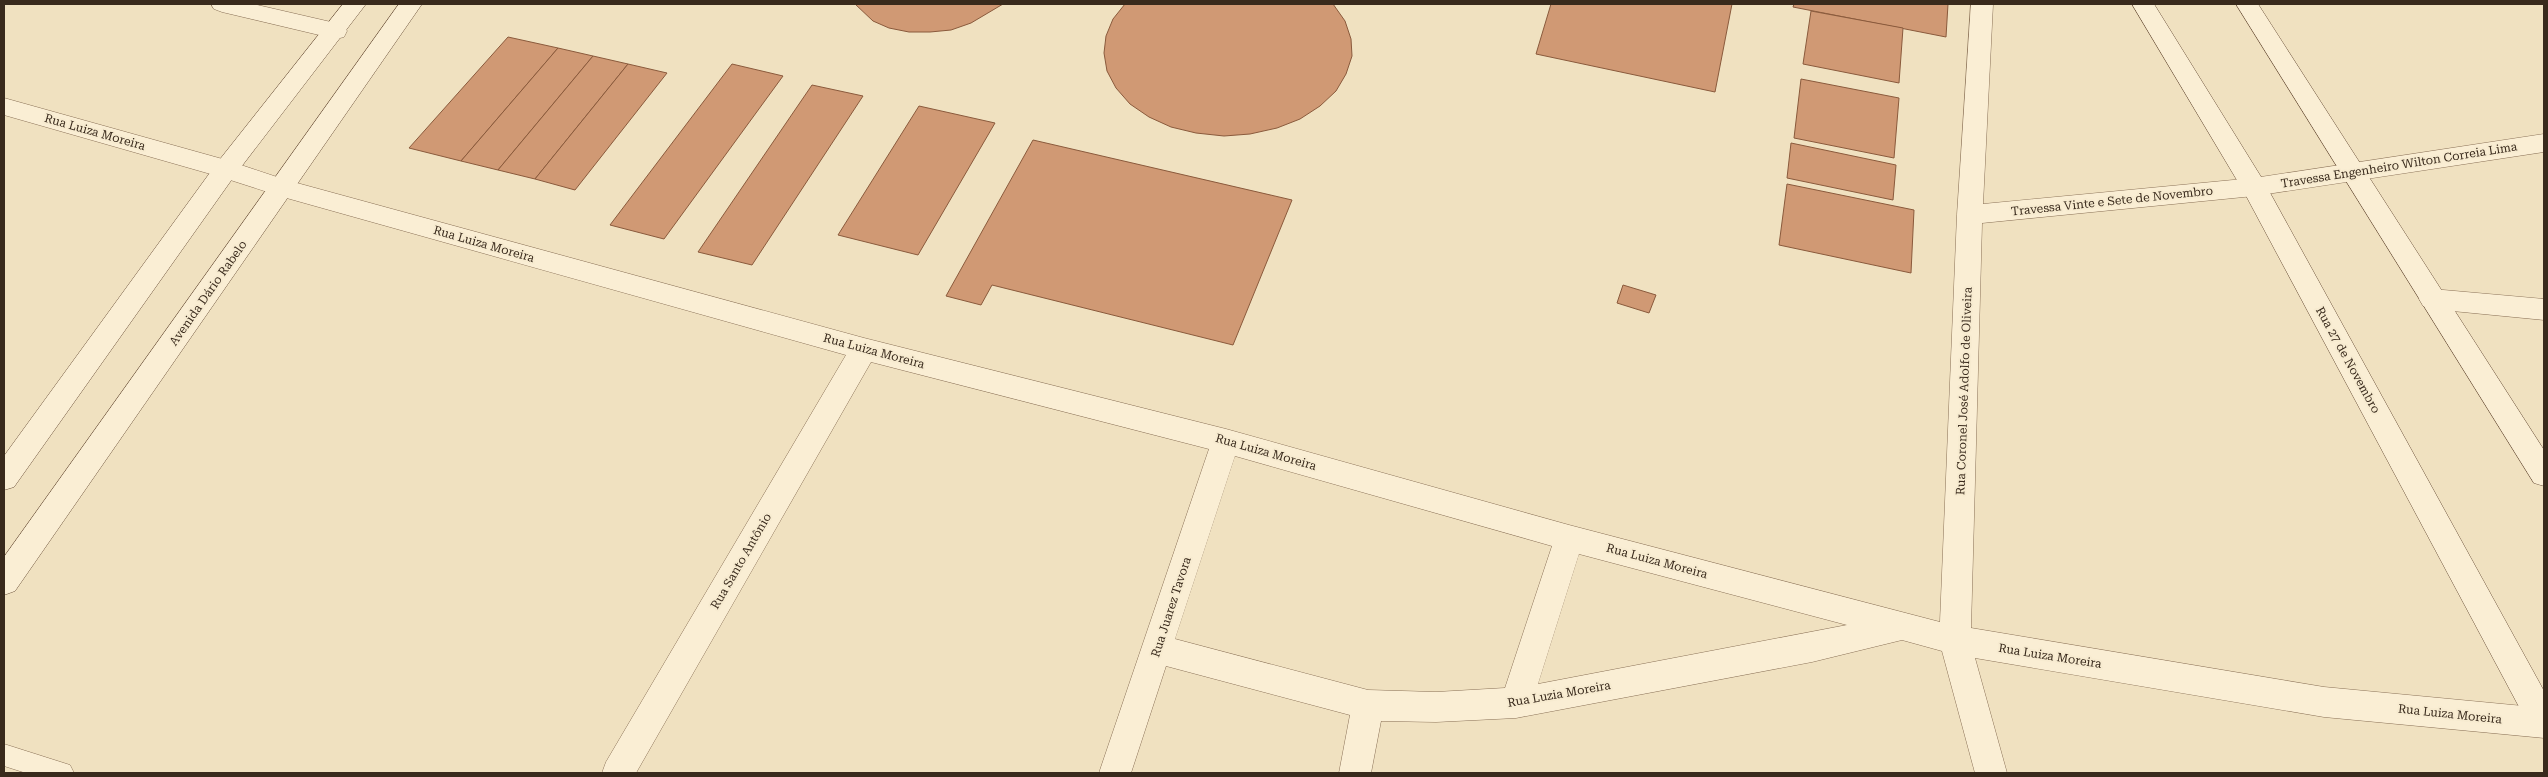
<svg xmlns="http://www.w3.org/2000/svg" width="2548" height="777" font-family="'Roboto Serif',serif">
<rect width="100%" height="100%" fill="#f0e1c0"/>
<g fill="#d09974" stroke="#8a5a3c">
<polygon points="855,4 1003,4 971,23 951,30 930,32 909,32 889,28 873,21"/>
<polygon points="1125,4 1333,4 1345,21 1351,39 1352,56 1346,74 1336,91 1320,106 1300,119 1277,128 1250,134 1224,136 1196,133 1171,127 1149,117 1130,104 1116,88 1107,71 1104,53 1106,36 1113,19"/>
<polygon points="1551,4 1732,4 1715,92 1536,54"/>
<polygon points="1794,4 1948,4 1946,37 1793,7"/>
<polygon points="1811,11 1903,28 1899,83 1803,64"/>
<polygon points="508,37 558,48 461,161 409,148"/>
<polygon points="558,48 593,56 498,170 461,161"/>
<polygon points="593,56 628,64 535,179 498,170"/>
<polygon points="628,64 667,73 575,190 535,179"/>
<polygon points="732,64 783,76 664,239 610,225"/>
<polygon points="1801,79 1899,98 1894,158 1794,138"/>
<polygon points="812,85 863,96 752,265 698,252"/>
<polygon points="919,106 995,123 918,255 838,235"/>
<polygon points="1033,140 1292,200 1233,345 992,285 981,305 946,296"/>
<polygon points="1791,143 1896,165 1893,200 1787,178"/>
<polygon points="1787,184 1914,210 1911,273 1779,245"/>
<polygon points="1623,285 1656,295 1649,313 1617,303"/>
</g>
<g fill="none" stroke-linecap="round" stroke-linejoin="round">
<g stroke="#8a7157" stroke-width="1">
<polygon id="lane" points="4,744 70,765 74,773 26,773 4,766"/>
</g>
<g stroke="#8a7157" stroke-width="1">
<g id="street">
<polygon points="211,4 253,4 344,25 347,31 344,37 336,39 222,12 214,9"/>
<path d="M1971 4H1993L1983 204 2254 178 2544 134V152L2254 196 1982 223 1971 628 2324 687 2544 708V738L2324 717 1975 658 2007 773H1975L1942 651 1902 640 1812 662 1516 718 1436 722 1381 721 1371 773H1339L1350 715 1166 666 1131 773H1099L1209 449 871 362 636 773H602L606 762 846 355 283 197 221 177 4 115V98L226 160 286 180 864 338 1226 429 1569 525 1940 622 1957 215ZM1235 456 1552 546 1505 688 1436 692 1368 690 1175 639ZM1579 554 1847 625 1538 684Z"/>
<polygon points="2432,289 2544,299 2544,320 2432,309 2423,306 2419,299 2423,292"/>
</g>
</g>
<g stroke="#6c523b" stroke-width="1">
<g id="secondary">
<polygon points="343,4 366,4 235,175 14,487 4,490 4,456 217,163"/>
<polygon points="399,4 422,4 15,591 4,595 4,557"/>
<polygon points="2132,4 2154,4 2263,180 2544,691 2544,737 2533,733 2244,192"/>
<polygon points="2236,4 2258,4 2544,450 2544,486 2534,483"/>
</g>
</g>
<use href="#lane" fill="#faeed4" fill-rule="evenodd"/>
<use href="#street" fill="#faeed4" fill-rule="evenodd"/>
<use href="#secondary" fill="#faeed4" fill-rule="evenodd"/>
</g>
<g text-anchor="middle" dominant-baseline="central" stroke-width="4" stroke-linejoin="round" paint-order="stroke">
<g font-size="12" fill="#392a1c" stroke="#f7ebd0">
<text transform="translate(95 132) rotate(16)">Rua Luiza Moreira</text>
<text transform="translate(2399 165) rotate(-9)">Travessa Engenheiro Wilton Correia Lima</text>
<text transform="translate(2112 201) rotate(-6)">Travessa Vinte e Sete de Novembro</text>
<text transform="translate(484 244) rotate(16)">Rua Luiza Moreira</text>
<text transform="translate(208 293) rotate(-55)">Avenida Dário Rabelo</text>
<text transform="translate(874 351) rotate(15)">Rua Luiza Moreira</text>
<text transform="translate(2348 360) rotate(61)">Rua 27 de Novembro</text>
<text transform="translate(1964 391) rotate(-88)">Rua Coronel José Adolfo de Oliveira</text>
<text transform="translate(1266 452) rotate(16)">Rua Luiza Moreira</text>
<text transform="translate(741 561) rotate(-60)">Rua Santo Antônio</text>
<text transform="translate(1657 561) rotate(15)">Rua Luiza Moreira</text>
<text transform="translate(1171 607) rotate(-72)">Rua Juarez Tavora</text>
<text transform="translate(2050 656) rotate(9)">Rua Luiza Moreira</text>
<text transform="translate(1559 694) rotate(-10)">Rua Luzia Moreira</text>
<text transform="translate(2450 714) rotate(6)">Rua Luiza Moreira</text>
</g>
</g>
<rect width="2548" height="777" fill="none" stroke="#392a1c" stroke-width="10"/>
</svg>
